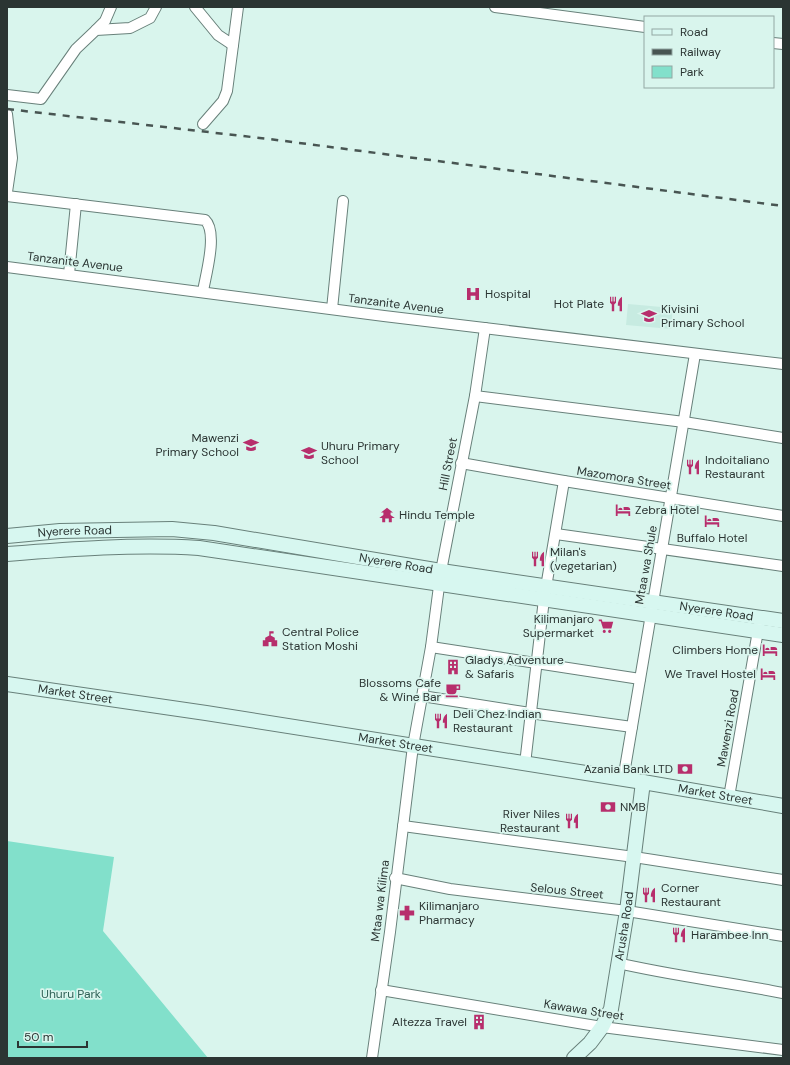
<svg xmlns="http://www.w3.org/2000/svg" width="790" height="1065" font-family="'DM Sans',sans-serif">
<rect width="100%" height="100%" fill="#d9f5ed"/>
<polygon fill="#c7ebe1" points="628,304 673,308 671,329 626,325"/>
<polygon fill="#82e0cb" points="7,841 114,857 103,931 208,1058 7,1058"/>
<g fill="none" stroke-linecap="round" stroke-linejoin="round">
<g stroke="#68807a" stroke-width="12">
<g id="street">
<polyline points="195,7 218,35 233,45"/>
<polyline points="495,7 645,27"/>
<polyline points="96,30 105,21 111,7"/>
<polyline points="773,43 783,44"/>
<polyline points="7,95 41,99 76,49 96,30 130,28 150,18 156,7"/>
<polyline points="7,114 12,158 7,192"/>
<polyline points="203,124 223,101 227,91 238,7"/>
<path d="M7 196 205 220C218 232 206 274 203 291"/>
<polyline points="7,267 384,316 783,364"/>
<polyline points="69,274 76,204"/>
<polyline points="332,309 343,201"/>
<polyline points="475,396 684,422 783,438"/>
<polyline points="461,463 564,481 783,516"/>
<polyline points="556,534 783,566"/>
<polyline points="431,647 640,679"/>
<polyline points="422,696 530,713 632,727"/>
<polyline points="525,764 544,599 564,481"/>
<polyline points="623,780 695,354"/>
<polyline points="729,797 759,625"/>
<polyline points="403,826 634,857 783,880"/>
<polyline points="395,878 450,889 627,911 783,936"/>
<path d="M618 963C673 976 728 982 783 993"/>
<polyline points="381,990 602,1027 783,1050"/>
<polyline points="372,1058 390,932 413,746 431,647 441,571 475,396 485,328"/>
</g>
</g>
<g stroke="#68807a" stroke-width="16">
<g id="secondary">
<path id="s1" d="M7 536 60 531 172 529 214 533 441 571 783 621"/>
<path d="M7 554C71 549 135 544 199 548L783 635"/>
<path id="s2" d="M7 684 206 713 643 782 783 806"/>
<path id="s3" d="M574 1058 590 1043 602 1027 611 1009 627 911 643 782"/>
</g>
</g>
<use href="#street" stroke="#fff" stroke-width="10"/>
<use href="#secondary" stroke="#d7f7f0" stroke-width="14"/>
<polyline stroke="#485552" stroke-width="2.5" stroke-dasharray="7 7" stroke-linecap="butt" points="7,109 269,139 783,206"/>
</g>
<defs>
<g id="hospital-bare" transform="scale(1.2)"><path d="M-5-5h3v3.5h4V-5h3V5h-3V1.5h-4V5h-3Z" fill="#b72e6c" stroke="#d9f5ed" stroke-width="2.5" paint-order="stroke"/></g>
<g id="restaurant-bare" transform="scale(1.2)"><path d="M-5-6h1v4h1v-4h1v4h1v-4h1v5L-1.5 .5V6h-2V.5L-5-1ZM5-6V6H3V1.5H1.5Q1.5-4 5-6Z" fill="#b72e6c" stroke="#d9f5ed" stroke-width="2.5" paint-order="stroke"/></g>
<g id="school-bare" transform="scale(1.2)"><path d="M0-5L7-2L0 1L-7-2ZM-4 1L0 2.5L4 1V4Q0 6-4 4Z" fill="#b72e6c" stroke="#d9f5ed" stroke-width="2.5" paint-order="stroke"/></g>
<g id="hotel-bare" transform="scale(1.2)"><path d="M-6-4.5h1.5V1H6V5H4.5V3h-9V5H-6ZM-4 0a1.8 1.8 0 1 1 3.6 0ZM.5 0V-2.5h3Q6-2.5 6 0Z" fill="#b72e6c" stroke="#d9f5ed" stroke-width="2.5" paint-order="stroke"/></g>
<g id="temple-bare" transform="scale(1.2)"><path d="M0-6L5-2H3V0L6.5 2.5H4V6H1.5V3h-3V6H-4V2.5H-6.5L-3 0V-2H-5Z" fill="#b72e6c" stroke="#d9f5ed" stroke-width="2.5" paint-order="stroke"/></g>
<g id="supermarket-bare" transform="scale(1.2)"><path d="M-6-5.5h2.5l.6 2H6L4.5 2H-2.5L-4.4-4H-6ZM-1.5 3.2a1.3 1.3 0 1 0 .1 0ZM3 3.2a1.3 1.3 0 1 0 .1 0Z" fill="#b72e6c" stroke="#d9f5ed" stroke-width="2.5" paint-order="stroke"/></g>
<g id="civic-bare" transform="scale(1.2)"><path d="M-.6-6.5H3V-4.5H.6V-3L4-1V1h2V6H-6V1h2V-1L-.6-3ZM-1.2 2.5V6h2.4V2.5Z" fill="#b72e6c" stroke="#d9f5ed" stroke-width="2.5" paint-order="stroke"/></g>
<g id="building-bare" transform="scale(1.2)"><path d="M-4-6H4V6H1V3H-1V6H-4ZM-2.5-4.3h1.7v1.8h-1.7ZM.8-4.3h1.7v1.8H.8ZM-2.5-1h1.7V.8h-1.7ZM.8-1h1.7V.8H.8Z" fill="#b72e6c" stroke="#d9f5ed" stroke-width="2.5" paint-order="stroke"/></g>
<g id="cafe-bare" transform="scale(1.2)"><path d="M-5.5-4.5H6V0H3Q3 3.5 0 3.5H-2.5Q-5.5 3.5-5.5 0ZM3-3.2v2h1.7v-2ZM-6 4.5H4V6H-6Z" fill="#b72e6c" stroke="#d9f5ed" stroke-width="2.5" paint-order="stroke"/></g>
<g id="bank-bare" transform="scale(1.2)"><path d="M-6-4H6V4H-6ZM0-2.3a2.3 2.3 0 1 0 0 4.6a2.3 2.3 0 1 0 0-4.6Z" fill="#b72e6c" stroke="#d9f5ed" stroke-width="2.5" paint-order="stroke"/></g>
<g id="pharmacy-bare" transform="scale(1.2)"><path d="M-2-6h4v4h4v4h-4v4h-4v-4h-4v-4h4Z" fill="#b72e6c" stroke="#d9f5ed" stroke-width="2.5" paint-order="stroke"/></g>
</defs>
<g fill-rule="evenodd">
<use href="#hospital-bare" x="473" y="294"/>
<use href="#restaurant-bare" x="616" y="304"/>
<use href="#school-bare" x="649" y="316"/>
<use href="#school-bare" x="251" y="445"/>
<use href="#school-bare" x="309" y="453"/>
<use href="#restaurant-bare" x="693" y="467"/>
<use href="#hotel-bare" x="623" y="510"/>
<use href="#temple-bare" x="387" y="515"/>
<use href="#hotel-bare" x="712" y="521"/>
<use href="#restaurant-bare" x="538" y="559"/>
<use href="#supermarket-bare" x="606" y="626"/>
<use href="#civic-bare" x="270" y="639"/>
<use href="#hotel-bare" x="770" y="650"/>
<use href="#building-bare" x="453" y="667"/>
<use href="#hotel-bare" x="768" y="674"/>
<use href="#cafe-bare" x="453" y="690"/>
<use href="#restaurant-bare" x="441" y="721"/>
<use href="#bank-bare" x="685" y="769"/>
<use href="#bank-bare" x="608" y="807"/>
<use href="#restaurant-bare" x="572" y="821"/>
<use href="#restaurant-bare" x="649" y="895"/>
<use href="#pharmacy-bare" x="407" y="913"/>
<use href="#restaurant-bare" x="679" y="935"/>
<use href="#building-bare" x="479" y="1022"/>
</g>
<g text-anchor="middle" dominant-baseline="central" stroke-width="3.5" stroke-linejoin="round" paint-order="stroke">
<g font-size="12" fill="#2b3533" stroke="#d9f5ed">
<text transform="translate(75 262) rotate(7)">Tanzanite Avenue</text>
<text transform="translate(396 304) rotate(7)">Tanzanite Avenue</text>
<text transform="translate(448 464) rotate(-79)">Hill Street</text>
<text transform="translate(624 478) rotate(9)">Mazomora Street</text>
<text stroke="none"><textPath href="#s1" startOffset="68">Nyerere Road</textPath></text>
<text stroke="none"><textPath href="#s1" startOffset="392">Nyerere Road</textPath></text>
<text transform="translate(646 565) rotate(-80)">Mtaa wa Shule</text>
<text stroke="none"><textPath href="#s1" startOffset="716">Nyerere Road</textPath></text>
<text stroke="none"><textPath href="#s2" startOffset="69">Market Street</textPath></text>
<text transform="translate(728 728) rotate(-80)">Mawenzi Road</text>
<text stroke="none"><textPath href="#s2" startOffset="393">Market Street</textPath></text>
<text stroke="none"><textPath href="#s2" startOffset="717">Market Street</textPath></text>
<text transform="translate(567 891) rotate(6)">Selous Street</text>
<text transform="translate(380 901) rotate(-83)">Mtaa wa Kilima</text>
<text stroke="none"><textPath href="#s3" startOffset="146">Arusha Road</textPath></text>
<text transform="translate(584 1010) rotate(9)">Kawawa Street</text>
</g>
<g font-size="12" fill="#2b3533" stroke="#d9f5ed" text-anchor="start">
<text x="485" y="294">Hospital</text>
<text x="604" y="304" text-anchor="end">Hot Plate</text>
<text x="661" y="309">Kivisini<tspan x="661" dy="14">Primary School</tspan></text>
<text x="239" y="438" text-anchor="end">Mawenzi<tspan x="239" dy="14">Primary School</tspan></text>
<text x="321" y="446">Uhuru Primary<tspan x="321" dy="14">School</tspan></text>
<text x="705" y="460">Indoitaliano<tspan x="705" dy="14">Restaurant</tspan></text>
<text x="635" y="510">Zebra Hotel</text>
<text x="399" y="515">Hindu Temple</text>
<text x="712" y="538" text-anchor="middle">Buffalo Hotel</text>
<text x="550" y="552">Milan's<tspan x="550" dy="14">(vegetarian)</tspan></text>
<text x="594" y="619" text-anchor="end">Kilimanjaro<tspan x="594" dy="14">Supermarket</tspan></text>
<text x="282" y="632">Central Police<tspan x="282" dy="14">Station Moshi</tspan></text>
<text x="758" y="650" text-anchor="end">Climbers Home</text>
<text x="465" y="660">Gladys Adventure<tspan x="465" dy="14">&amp; Safaris</tspan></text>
<text x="756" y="674" text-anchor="end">We Travel Hostel</text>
<text x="441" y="683" text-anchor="end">Blossoms Cafe<tspan x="441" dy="14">&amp; Wine Bar</tspan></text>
<text x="453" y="714">Deli Chez Indian<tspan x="453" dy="14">Restaurant</tspan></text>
<text x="673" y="769" text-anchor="end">Azania Bank LTD</text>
<text x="620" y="807">NMB</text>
<text x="560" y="814" text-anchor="end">River Niles<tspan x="560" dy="14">Restaurant</tspan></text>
<text x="661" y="888">Corner<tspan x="661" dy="14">Restaurant</tspan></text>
<text x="419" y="906">Kilimanjaro<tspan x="419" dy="14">Pharmacy</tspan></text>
<text x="691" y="935">Harambee Inn</text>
<text x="467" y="1022" text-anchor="end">Altezza Travel</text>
</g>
<g font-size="12" fill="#2e6156" stroke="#d9f5ed">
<text x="71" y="994">Uhuru Park</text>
</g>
</g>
<rect width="790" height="1065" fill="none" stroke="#2b3533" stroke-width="16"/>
<rect x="644" y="16" width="130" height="72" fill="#d9f5ed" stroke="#93a8a3"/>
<rect x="652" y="29" width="20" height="6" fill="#d7f7f0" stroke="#93a8a3"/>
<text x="680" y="36" font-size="12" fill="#2b3533">Road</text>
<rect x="652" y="49" width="20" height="6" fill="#485552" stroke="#93a8a3"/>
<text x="680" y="56" font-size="12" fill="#2b3533">Railway</text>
<rect x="652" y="66" width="20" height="12" fill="#82e0cb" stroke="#93a8a3"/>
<text x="680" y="76" font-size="12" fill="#2b3533">Park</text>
<path d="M18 1041v6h69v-6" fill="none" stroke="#2b3533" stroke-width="2"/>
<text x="24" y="1041" font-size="12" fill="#2b3533" stroke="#d9f5ed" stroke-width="3" paint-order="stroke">50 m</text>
</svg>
